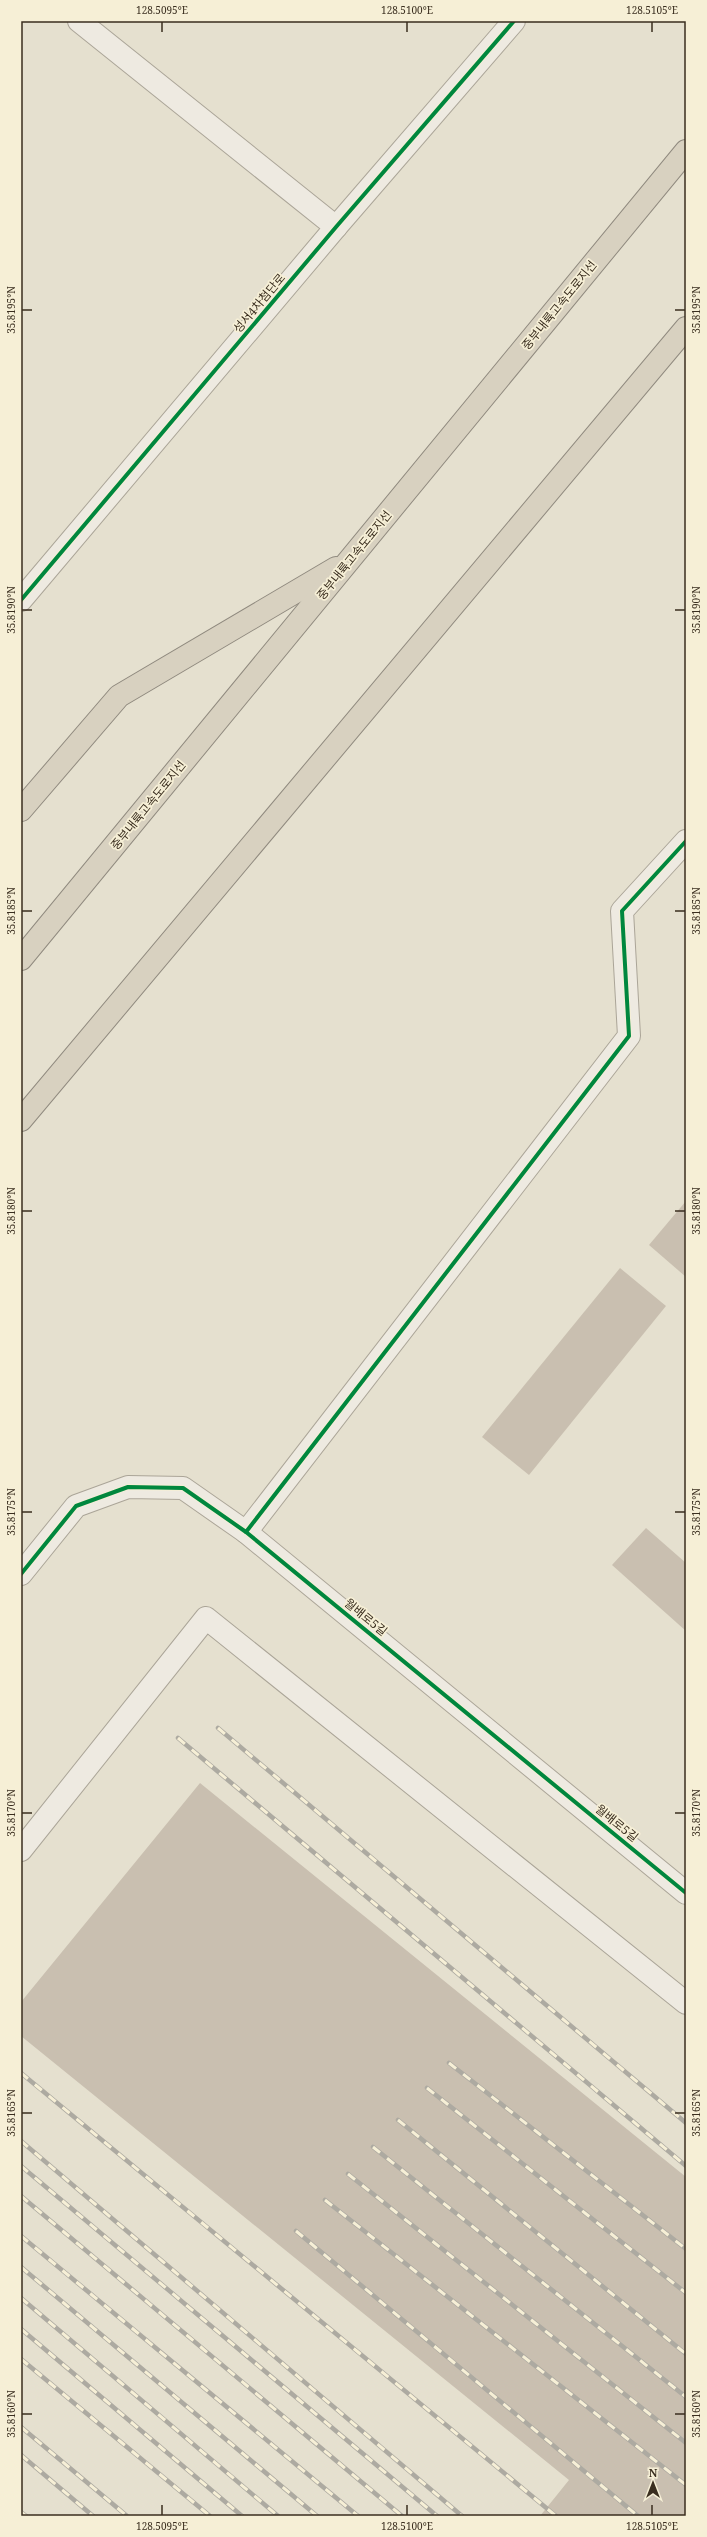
<svg xmlns="http://www.w3.org/2000/svg" width="707" height="2537" font-family="'Noto Serif','Noto Sans KR',serif">
<rect width="100%" height="100%" fill="#e5e0cf"/>
<g fill="#c9bfb0">
<polygon points="686,1201 686,1277 649,1245"/>
<polygon points="620,1268 666,1306 529,1475 482,1437"/>
<polygon points="646,1528 686,1563 686,1631 612,1565"/>
<polygon points="200,1783 686,2177 686,2516 540,2516 569,2480 21,2036 21,2002"/>
</g>
<g fill="none" stroke-linecap="round" stroke-linejoin="round">
<g stroke="#aba598" stroke-width="24">
<g id="minor">
<polyline points="79,21 336,227"/>
<polyline points="21,600 336,227 514,21"/>
<polyline points="246,1532 629,1036 622,911 686,841"/>
<polyline points="21,1574 76,1506 128,1487 183,1488 246,1532 686,1893"/>
<polyline points="21,1850 206,1618 686,2003"/>
</g>
</g>
<g stroke="#908a7f" stroke-width="24">
<g id="highway">
<polyline points="21,810 119,696 336,568"/>
<polyline points="21,959 686,151"/>
<polyline points="21,1120 686,328"/>
</g>
</g>
<use href="#minor" stroke="#eeeae1" stroke-width="22"/>
<use href="#highway" stroke="#d8d1c0" stroke-width="22"/>
<g stroke="#adaaa1" stroke-width="4.5">
<g id="rail">
<polyline points="218,1728 686,2123"/>
<polyline points="178,1738 686,2166"/>
<polyline points="449,2063 686,2249"/>
<polyline points="21,2073 556,2516"/>
<polyline points="427,2088 686,2293"/>
<polyline points="398,2120 686,2354"/>
<polyline points="21,2141 462,2516"/>
<polyline points="373,2147 686,2397"/>
<polyline points="21,2166 437,2516"/>
<polyline points="348,2174 686,2443"/>
<polyline points="21,2196 402,2516"/>
<polyline points="325,2200 686,2485"/>
<polyline points="296,2231 638,2516"/>
<polyline points="21,2236 358,2516"/>
<polyline points="21,2267 317,2516"/>
<polyline points="21,2298 278,2516"/>
<polyline points="21,2329 242,2516"/>
<polyline points="21,2359 210,2516"/>
<polyline points="21,2427 127,2516"/>
<polyline points="21,2455 93,2516"/>
<polyline points="21,2512 26,2516"/>
</g>
</g>
<use href="#rail" stroke="#f6efd6" stroke-width="3" stroke-dasharray="9" stroke-linecap="butt"/>
<g stroke="#f6efd6" stroke-width="6">
<g id="cycleway">
<polyline points="21,600 336,227 514,21"/>
<polyline points="246,1532 629,1036 622,911 686,841"/>
<polyline points="21,1574 76,1506 128,1487 183,1488 246,1532 686,1893"/>
</g>
</g>
<use href="#cycleway" stroke="#00873e" stroke-width="4"/>
</g>
<path fill="none" stroke="#3a2e1f" stroke-width="1.5" d="M162 22V32M407 22V32M652 22V32M22 310H32M675 310H685M22 610H32M675 610H685M22 911H32M675 911H685M22 1211H32M675 1211H685M22 1512H32M675 1512H685M22 1813H32M675 1813H685M22 2113H32M675 2113H685M22 2414H32M675 2414H685M162 2505V2515M407 2505V2515M652 2505V2515"/>
<g text-anchor="middle" dominant-baseline="central" stroke-width="3.5" stroke-linejoin="round" paint-order="stroke">
<g font-size="12" fill="#3a2e1f" stroke="#f6efd6">
<text transform="translate(259 303) rotate(-50)">성서4차첨단로</text>
<text transform="translate(559 305) rotate(-51)">중부내륙고속도로지선</text>
<text transform="translate(354 555) rotate(-51)">중부내륙고속도로지선</text>
<text transform="translate(148 805) rotate(-51)">중부내륙고속도로지선</text>
<text transform="translate(366 1617) rotate(39)">월배로5길</text>
<text transform="translate(617 1823) rotate(39)">월배로5길</text>
</g>
</g>
<rect width="707" height="2537" fill="none" stroke="#f6efd6" stroke-width="44"/>
<g transform="translate(653 2483)" stroke="#f6efd6" stroke-width="3" paint-order="stroke">
<path d="M0-3L7 15L0 10L-7 15Z" fill="#3a2e1f"/>
<text y="-6" font-size="11" font-weight="bold" text-anchor="middle" fill="#3a2e1f">N</text>
</g>
<rect x="22" y="22" width="663" height="2493" fill="none" stroke="#3a2e1f" stroke-width="1.5"/>
<g font-size="10" text-anchor="middle" fill="#3a2e1f">
<text x="162" y="14">128.5095°E</text>
<text x="407" y="14">128.5100°E</text>
<text x="652" y="14">128.5105°E</text>
<text transform="translate(11 310) rotate(-90)" y="4">35.8195°N</text>
<text transform="translate(696 310) rotate(-90)" y="4">35.8195°N</text>
<text transform="translate(11 610) rotate(-90)" y="4">35.8190°N</text>
<text transform="translate(696 610) rotate(-90)" y="4">35.8190°N</text>
<text transform="translate(11 911) rotate(-90)" y="4">35.8185°N</text>
<text transform="translate(696 911) rotate(-90)" y="4">35.8185°N</text>
<text transform="translate(11 1211) rotate(-90)" y="4">35.8180°N</text>
<text transform="translate(696 1211) rotate(-90)" y="4">35.8180°N</text>
<text transform="translate(11 1512) rotate(-90)" y="4">35.8175°N</text>
<text transform="translate(696 1512) rotate(-90)" y="4">35.8175°N</text>
<text transform="translate(11 1813) rotate(-90)" y="4">35.8170°N</text>
<text transform="translate(696 1813) rotate(-90)" y="4">35.8170°N</text>
<text transform="translate(11 2113) rotate(-90)" y="4">35.8165°N</text>
<text transform="translate(696 2113) rotate(-90)" y="4">35.8165°N</text>
<text transform="translate(11 2414) rotate(-90)" y="4">35.8160°N</text>
<text transform="translate(696 2414) rotate(-90)" y="4">35.8160°N</text>
<text x="162" y="2530">128.5095°E</text>
<text x="407" y="2530">128.5100°E</text>
<text x="652" y="2530">128.5105°E</text>
</g>
</svg>
